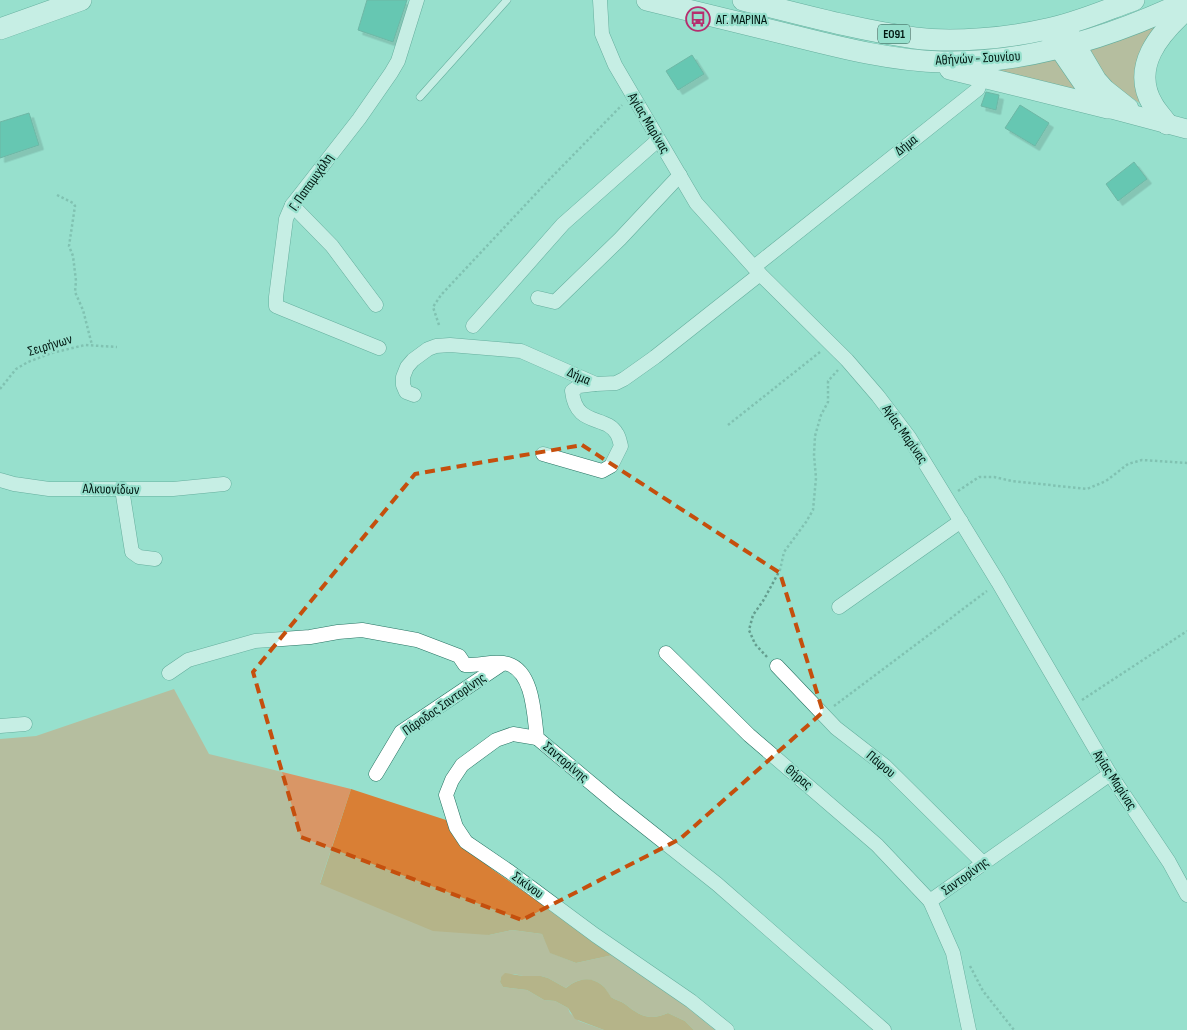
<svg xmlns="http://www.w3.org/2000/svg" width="1187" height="1030" font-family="'Sofia Sans Condensed',sans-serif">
<defs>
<filter id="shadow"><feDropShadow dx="4.5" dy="4.5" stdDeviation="0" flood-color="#0004"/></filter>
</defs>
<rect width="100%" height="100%" fill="#97e0cd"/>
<g fill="#d99666">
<polygon points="1172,15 1152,35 1147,108 1120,90 1103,75 1083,50"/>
<polygon points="1058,56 1087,98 979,66"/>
<path d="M174 689 209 754 351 789 320 883 489 935 512 930 542 934 551 953 576 963 613 955 681 1002 715 1030H694L685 1021 668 1013C649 1021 640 1016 625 1004 621 1001 615 1000 611 997 608 994 606 988 602 985 590 976 576 979 566 988L548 978 541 976H523L514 974 501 977 500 982 503 987 527 990 544 1000 555 1001 568 1008 570 1013 579 1021 604 1030H0V739L36 736Z"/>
</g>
<g fill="#d97f35">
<polygon points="351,789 446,820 462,844 492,869 613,955 576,963 550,953 542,934 512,930 489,935 433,931 320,884"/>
<path d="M505 973 523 976H541L548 978 566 988C576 979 590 975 602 985 606 988 608 993 611 997 615 1000 621 1001 625 1004 640 1016 649 1021 668 1013L685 1021 694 1030H604L575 1019 568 1008 555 1001 544 1000 527 990 503 987 500 982 501 977Z"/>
</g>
<g fill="#2ba890" stroke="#3d8675" filter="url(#shadow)">
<polygon points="367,0 407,0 393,42 358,30"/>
<polygon points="692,55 704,74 678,90 666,71"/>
<polygon points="986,92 999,95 996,110 981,106"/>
<polygon points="1020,105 1049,123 1035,146 1005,128"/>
<polygon points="29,113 39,145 0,158 0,122"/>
<polygon points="1134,162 1147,179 1118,201 1106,184"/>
</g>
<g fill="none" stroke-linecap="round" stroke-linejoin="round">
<g stroke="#287363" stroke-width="8">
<polyline id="service" points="420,97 507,0"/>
</g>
<g stroke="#287363" stroke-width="15">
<g id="minor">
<polyline points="600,0 602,34 615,65 696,203 760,274 847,360 878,396 909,437 998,582 1110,774 1169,862 1187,895"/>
<polyline points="292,205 332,246 376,305"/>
<polyline points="754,267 978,89 982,77"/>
<polyline points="538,298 555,302 620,239 680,175"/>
<polyline points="473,326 563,224 658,140"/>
<polyline points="379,348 283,309 276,306 276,297 286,219 292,205 359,119 391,73 398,61 417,0"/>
<polyline points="414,395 406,392 403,385 403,377 407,367 413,360 428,349 436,346 450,345 521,351 596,384 616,383 624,379 655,357 760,274"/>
<path d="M543 454 602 471 611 466 621 446C620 442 619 437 617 434 606 414 576 428 572 391L579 386 595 384"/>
<polyline points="0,480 14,484 49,489 173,489 224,484"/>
<polyline points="122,489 132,552 139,557 155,559"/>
<polyline points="839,607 961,521"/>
<polyline points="666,653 749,735 877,845 930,901"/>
<polyline points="777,666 836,728 885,766 983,863"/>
<path d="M169 673 188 660 255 641 310 637 338 632 362 630 417 640 459 656 465 665C479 666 494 660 508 664 534 672 534 717 537 738L616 804 717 884 884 1030"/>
<polyline points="0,726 25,724"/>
<polyline points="537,738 513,734 496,740 462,765 452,780 446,795 456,827 466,842 510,872 595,935 691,1001 727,1030"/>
<polyline points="376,774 401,732 502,664"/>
<polyline points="969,1030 953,953 930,901 1110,774"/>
</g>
</g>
<g stroke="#287363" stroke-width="20">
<g id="secondary">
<polyline points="1068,31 1097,80 1105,89 1129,108"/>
<polyline points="1051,37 1088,91 1108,108 1187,129"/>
</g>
</g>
<g stroke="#287363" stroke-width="22">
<g id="primary">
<path d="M647 0C696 12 745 24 794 36 842 48 893 61 943 62 1028 64 1111 37 1187 1"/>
<path d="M743 0C800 14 857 30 915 38 954 43 1008 38 1047 29 1077 23 1106 10 1134 0"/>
<polyline points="0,29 81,0"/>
<polyline points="950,69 1108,108"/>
<path d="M1167 124C1163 118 1157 112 1153 105 1130 67 1160 33 1187 9"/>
</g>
</g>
<g stroke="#659e8f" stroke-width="2.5" stroke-dasharray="2.5 2.5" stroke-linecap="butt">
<polyline points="57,195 73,203 75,206 69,246 73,256 76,281 75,292 83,310 92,345"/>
<polyline points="439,325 433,307 441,295 544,185 622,105"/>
<polyline points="0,389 16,369 28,362 52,353 85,345 117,347"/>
<polyline points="728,425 820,352"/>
<polyline points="958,491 979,477 994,477 1012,481 1087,489 1106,481 1128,464 1142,460 1187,463"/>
<polyline points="767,657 755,644 749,630 753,615 763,601 780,570 784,552 806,522 813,510 816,478 814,455 815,436 821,415 828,402 828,381 838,370"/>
<polyline points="1082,700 1187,631"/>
<polyline points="834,706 987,591"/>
<polyline points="970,966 983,991 1014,1030"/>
</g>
<use href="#service" stroke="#fff" stroke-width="7"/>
<use href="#minor" stroke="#fff" stroke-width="14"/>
<use href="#secondary" stroke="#fff" stroke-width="19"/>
<use href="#primary" stroke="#fff" stroke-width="21"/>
</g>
<path d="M0 0H1187V1030H0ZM582 445 780 573 823 712 680 839 522 920 301 837 253 672 415 474Z" fill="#97e0cd" fill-opacity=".55" fill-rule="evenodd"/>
<path fill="none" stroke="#c54f0d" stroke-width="4" stroke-dasharray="10 6" stroke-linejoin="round" d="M582 445 780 573 823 712 680 839 522 920 301 837 253 672 415 474Z"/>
<defs>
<g id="bus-ring" transform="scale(1.25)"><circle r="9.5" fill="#97e0cd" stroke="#b62e6e" stroke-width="1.5"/><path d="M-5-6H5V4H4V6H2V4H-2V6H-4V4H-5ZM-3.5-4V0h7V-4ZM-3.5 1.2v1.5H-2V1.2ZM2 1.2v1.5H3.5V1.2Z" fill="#b62e6e"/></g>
</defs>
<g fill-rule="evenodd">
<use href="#bus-ring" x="698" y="19"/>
</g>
<g text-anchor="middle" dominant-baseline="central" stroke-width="4.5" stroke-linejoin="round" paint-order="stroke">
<rect fill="#97e0cd" stroke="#2d5349" stroke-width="1" x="878" y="24.5" width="32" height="19" rx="4"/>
<g font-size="12" font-weight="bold" fill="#001711">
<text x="894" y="34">ΕΟ91</text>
</g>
<g font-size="14" fill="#001711" stroke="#97e0cd" text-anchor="start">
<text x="716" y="19">ΑΓ. ΜΑΡΙΝΑ</text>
</g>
<g font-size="14" fill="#001711" stroke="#97e0cd">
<text transform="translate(978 58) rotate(-3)">Αθήνών - Σουνίου</text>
<text transform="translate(649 123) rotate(59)">Αγίας Μαρίνας</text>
<text transform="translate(906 145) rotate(-38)">Δήμα</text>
<text transform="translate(311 182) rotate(-55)">Γ. Παπαμιχάλη</text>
<text transform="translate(50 345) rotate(-17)">Σειρήνων</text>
<text transform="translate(579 376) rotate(24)">Δήμα</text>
<text transform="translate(905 434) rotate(55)">Αγίας Μαρίνας</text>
<text transform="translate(111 489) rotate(1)">Αλκυονίδων</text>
<text transform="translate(444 704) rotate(-35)">Πάροδος Σαντορίνης</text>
<text transform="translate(566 762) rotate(40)">Σαντορίνης</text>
<text transform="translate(881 764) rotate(40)">Πάφου</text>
<text transform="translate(799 777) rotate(40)">Θήρας</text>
<text transform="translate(1115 780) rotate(57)">Αγίας Μαρίνας</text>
<text transform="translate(965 876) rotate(-36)">Σαντορίνης</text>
<text transform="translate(528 885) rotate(36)">Σικίνου</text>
</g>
</g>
</svg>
